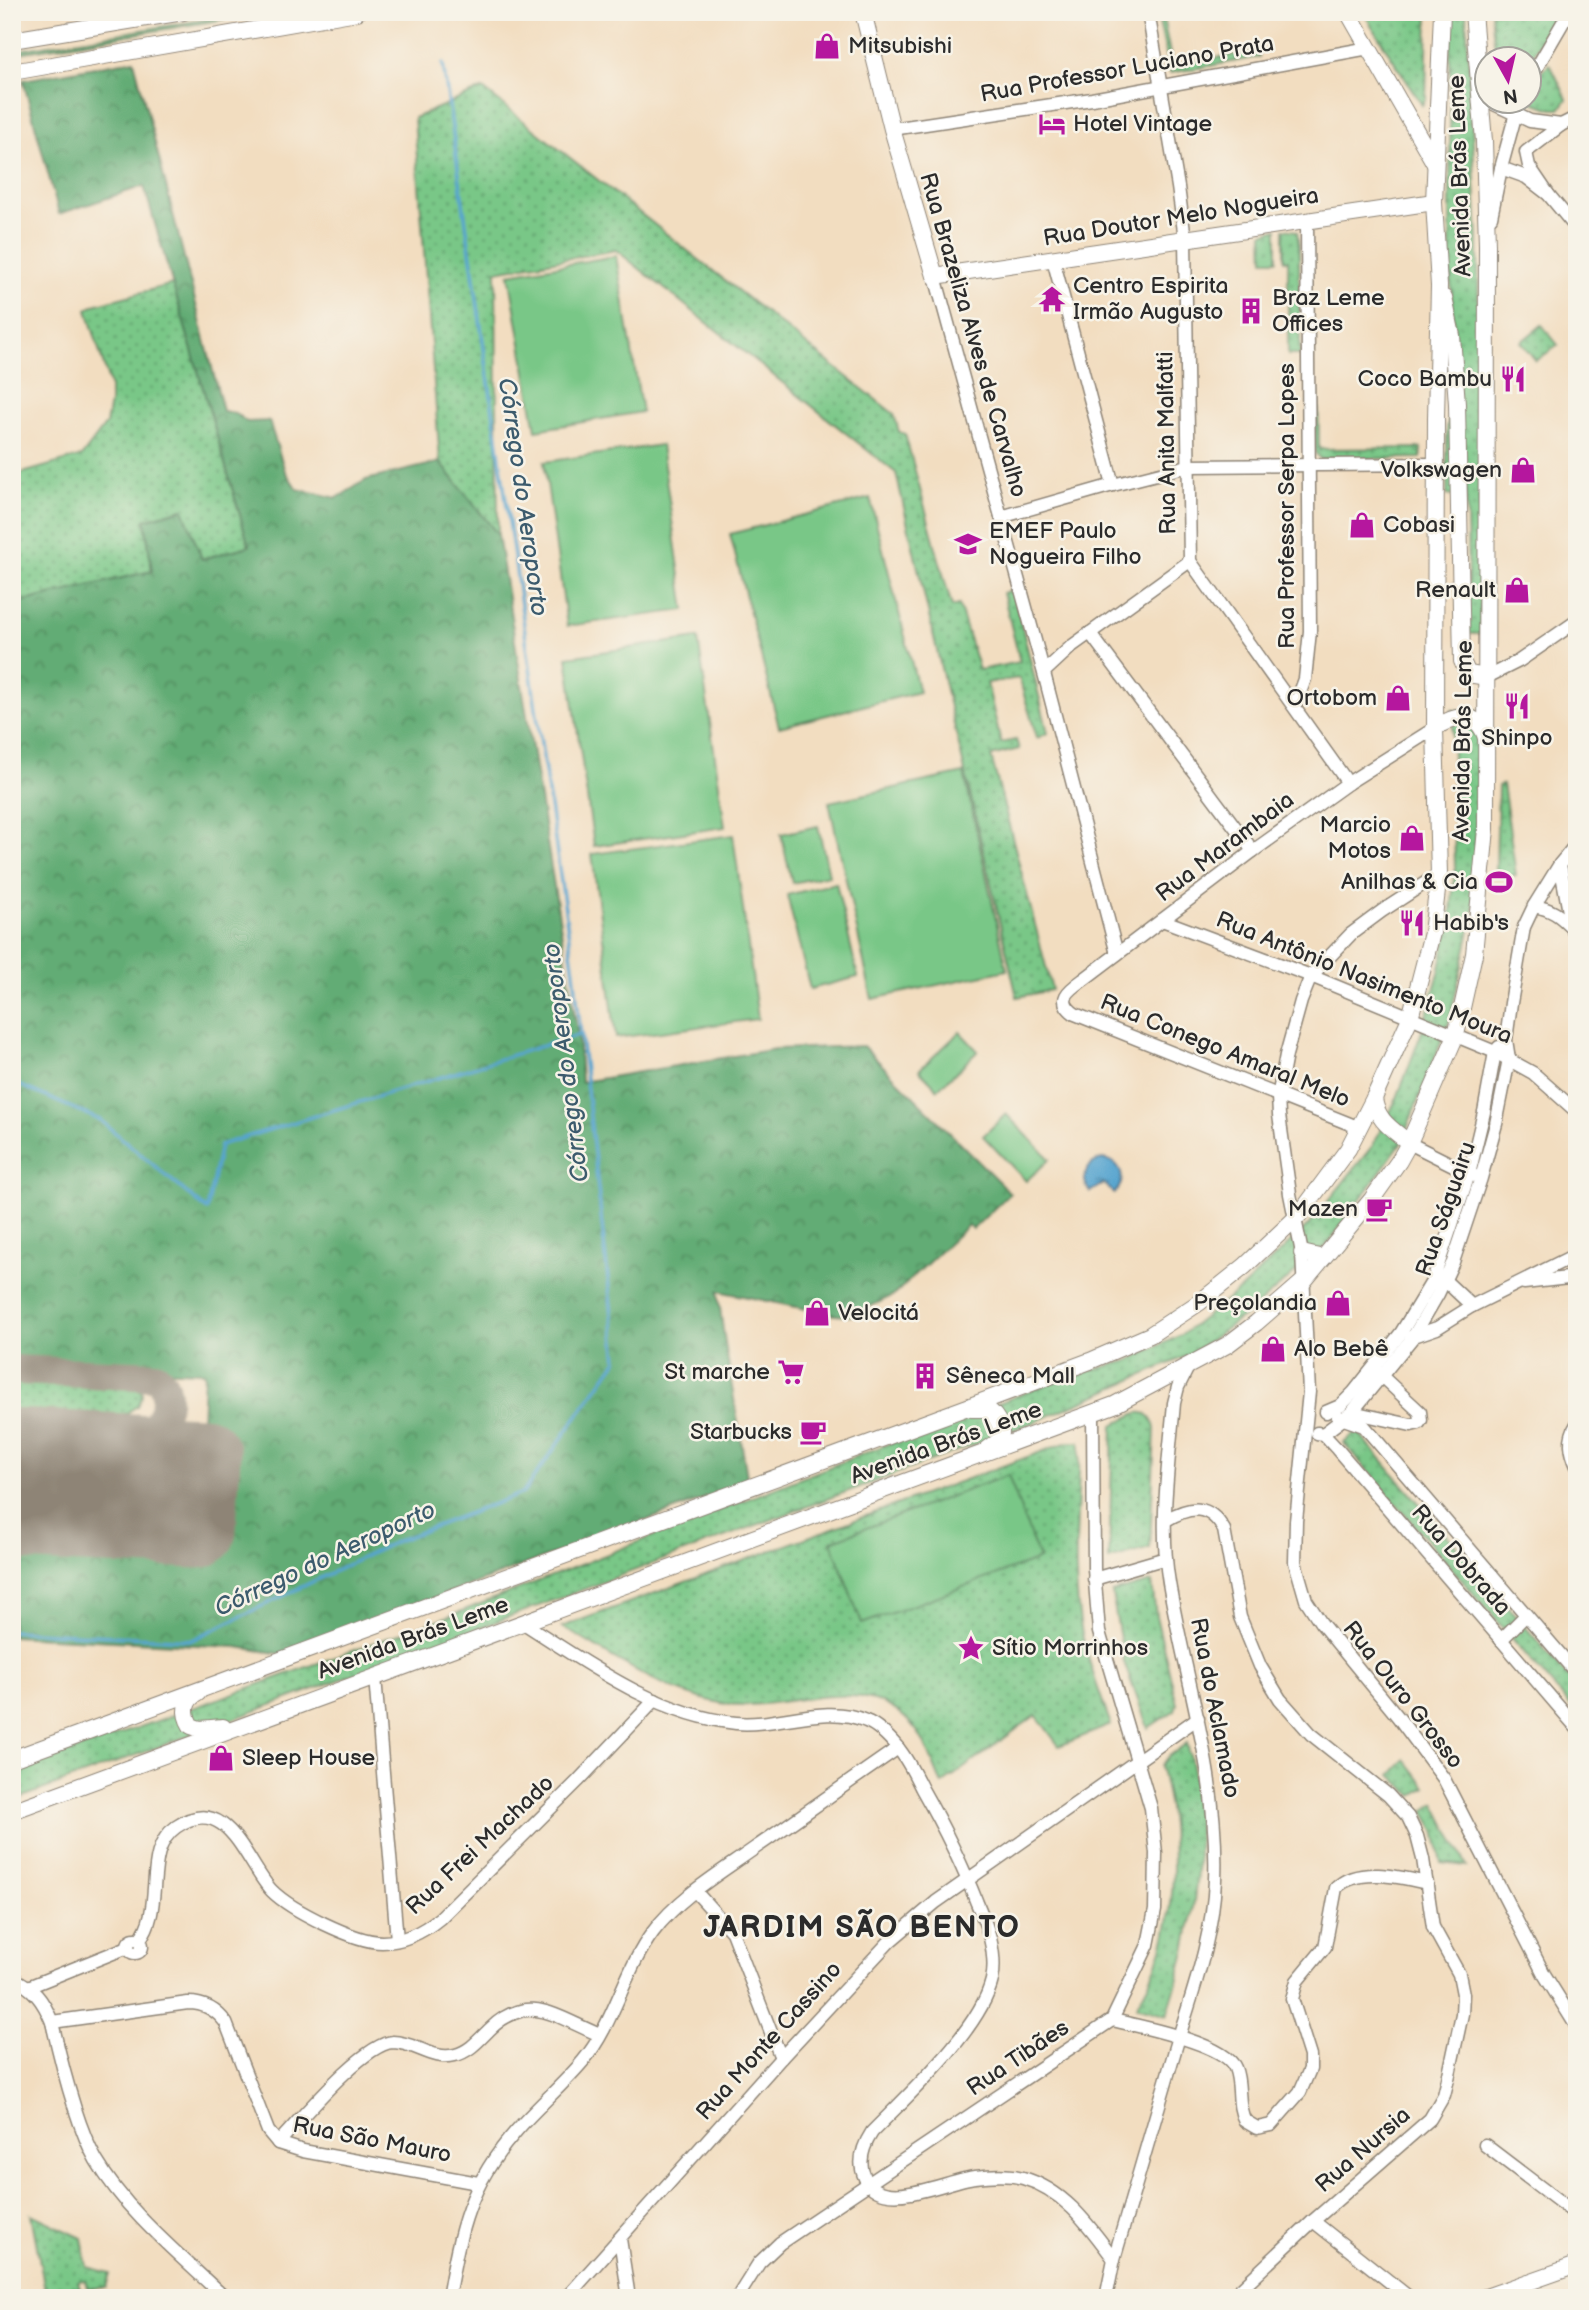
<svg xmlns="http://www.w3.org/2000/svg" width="1589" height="2310" font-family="'Balsamiq Sans',sans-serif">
<defs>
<pattern id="green-dots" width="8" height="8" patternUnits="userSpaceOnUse" patternTransform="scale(1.75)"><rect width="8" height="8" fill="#79c787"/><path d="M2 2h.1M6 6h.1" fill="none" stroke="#63a26f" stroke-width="1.8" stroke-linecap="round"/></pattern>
<pattern id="forest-crowns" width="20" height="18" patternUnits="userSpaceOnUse" patternTransform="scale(1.75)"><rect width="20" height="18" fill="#62ac74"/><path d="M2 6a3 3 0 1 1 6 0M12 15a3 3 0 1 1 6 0" fill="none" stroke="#518c5f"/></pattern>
<pattern id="water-ripples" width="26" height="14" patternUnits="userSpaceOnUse" patternTransform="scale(1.75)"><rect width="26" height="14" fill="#56a4cf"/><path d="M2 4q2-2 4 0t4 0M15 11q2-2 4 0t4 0" fill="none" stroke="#4786a8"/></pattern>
</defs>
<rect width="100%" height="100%" fill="#f7f3e8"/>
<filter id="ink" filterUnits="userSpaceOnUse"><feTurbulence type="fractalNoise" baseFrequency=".0143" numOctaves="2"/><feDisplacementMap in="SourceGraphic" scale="14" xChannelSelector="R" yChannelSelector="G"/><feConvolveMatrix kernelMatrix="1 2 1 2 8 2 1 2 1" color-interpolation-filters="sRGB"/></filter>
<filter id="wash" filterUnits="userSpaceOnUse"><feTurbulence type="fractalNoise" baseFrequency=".00686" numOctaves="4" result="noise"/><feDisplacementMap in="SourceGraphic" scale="28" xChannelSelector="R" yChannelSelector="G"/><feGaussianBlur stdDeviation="1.57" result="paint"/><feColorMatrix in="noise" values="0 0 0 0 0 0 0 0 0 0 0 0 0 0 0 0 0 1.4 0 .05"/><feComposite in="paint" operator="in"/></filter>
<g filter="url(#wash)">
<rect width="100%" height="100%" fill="#f2ddc0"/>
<g fill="url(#green-dots)" stroke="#527959" stroke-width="2">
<polygon points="252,12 269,12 12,54 12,51"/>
<polygon points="1157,12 1162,12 1172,65 1258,51 1259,57 1170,73"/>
<polygon points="1363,12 1428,12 1426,98 1422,105"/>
<polygon points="1450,12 1466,12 1478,239 1480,634 1469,634 1467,513 1460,405 1455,496 1447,495 1447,427 1454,398 1459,395 1450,270"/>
<polygon points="1491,12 1556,12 1530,60 1496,59"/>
<path d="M1550 64 1567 99 1560 109H1552L1530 101C1529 86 1538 72 1550 64Z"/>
<polygon points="483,89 894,414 899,432 905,434 952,607 959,605 979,670 1020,662 1003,593 1013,590 1048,733 1037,738 1019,678 987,683 1001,743 1016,740 1019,749 991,756 1052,990 1017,997 896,473 616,250 496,271 498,535 440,462 414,118"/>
<polygon points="1277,229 1277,260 1264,260 1263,233"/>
<polygon points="1284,229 1297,231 1299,246 1300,355 1288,355 1288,260 1284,260"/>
<polygon points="173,284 249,546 202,559 182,509 145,520 152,571 12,604 12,476 82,456 106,424 110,403 110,386 87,310 94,305"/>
<polygon points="1542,325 1558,345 1536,361 1521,342"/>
<polygon points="1314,391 1318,391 1319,449 1421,448 1421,458 1320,459 1315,453"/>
<polygon points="1452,710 1481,712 1473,917 1449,1022 1401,1143 1326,1246 1252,1310 1189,1355 1032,1423 12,1801 12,1773 452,1615 883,1446 1073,1375 1128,1361 1183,1334 1241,1289 1309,1225 1373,1145 1397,1098 1421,1034 1439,973 1450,921 1455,869"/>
<polygon points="1503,784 1516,875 1496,877 1498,786"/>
<polygon points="12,1377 130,1382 141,1388 142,1396 137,1406 82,1442 60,1448 12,1447"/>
<path d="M1137 1413C1148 1411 1153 1418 1155 1429L1150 1548 1109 1560 1113 1425Z"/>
<polygon points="1357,1431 1577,1687 1577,1714 1344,1443"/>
<path d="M1068 1442H1080C1079 1505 1070 1572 1082 1634 1089 1665 1100 1695 1111 1725L1059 1746 1036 1715 942 1784C934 1767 928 1746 917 1731 866 1664 787 1715 720 1703 662 1692 613 1656 562 1627Z"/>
<polygon points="1152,1582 1156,1616 1177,1704 1175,1710 1148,1728 1124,1662 1112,1593"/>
<path d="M1187 1743C1210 1834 1196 1927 1167 2015L1136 2006C1174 1946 1178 1877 1169 1808 1167 1793 1162 1779 1161 1765L1168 1757Z"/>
<polygon points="1405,1760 1426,1787 1413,1796 1391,1775"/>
<polygon points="1435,1803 1467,1866 1442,1863 1435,1830 1424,1811"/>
<polygon points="31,2214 82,2238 87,2267 110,2273 106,2288 87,2288 85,2280 78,2281 80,2288 45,2290"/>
</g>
<path fill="url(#forest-crowns)" stroke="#466c50" stroke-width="2" d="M134 60 223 411 235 413 247 422 269 421 285 471 297 489 337 498 366 480 440 462 498 535 578 1036 581 1082 775 1049 863 1046 1010 1193 973 1229 968 1225 894 1295 851 1316 835 1315 718 1291C725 1355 738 1418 748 1483L282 1654 237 1647 12 1636V1522L198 1529 204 1372 12 1365V604L152 571 145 520 183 509 202 559 249 546 144 186 59 214 23 80Z"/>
<g fill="#79c787" stroke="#527959" stroke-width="2">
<polygon points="616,256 642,412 536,430 509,274"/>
<polygon points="661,445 685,610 567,626 544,462"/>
<polygon points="870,498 919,692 779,727 730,534"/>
<polygon points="698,638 725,827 594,846 567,657"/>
<polygon points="964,773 1007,970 872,999 829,802"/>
<polygon points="818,826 829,875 792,883 781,834"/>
<polygon points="733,835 758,1019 616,1038 592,854"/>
<polygon points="836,883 858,977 810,989 787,895"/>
<polygon points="960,1032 978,1051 938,1089 919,1070"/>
<polygon points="1006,1114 1050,1159 1026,1181 983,1136"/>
<polygon points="1008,1475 1039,1559 862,1624 831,1541"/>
</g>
<path fill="url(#water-ripples)" stroke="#40687d" stroke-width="2" d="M1102 1159C1122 1161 1128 1180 1114 1194L1104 1183 1090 1192C1080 1178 1085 1164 1102 1159Z"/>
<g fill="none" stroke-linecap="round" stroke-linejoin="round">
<g stroke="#56a4cf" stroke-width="3.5">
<polyline points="12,1082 100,1120 207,1210 220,1145 581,1034"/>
<polyline points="12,1631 192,1640 399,1540 523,1493 617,1360 574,972 443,64"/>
</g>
<path stroke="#8e8476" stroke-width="30" d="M12 1370 156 1376C162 1381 165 1386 166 1394 171 1432 102 1472 71 1482 55 1487 37 1487 21 1489"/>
<polyline stroke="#8e8476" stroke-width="77" points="12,1447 202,1455 198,1530 12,1522"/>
</g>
</g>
<g filter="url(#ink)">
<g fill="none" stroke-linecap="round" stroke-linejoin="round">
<g stroke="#8e8476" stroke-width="15">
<g id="minor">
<polyline points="1148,12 1178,187 1185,239 1190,561 1348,783"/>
<polyline points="1530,79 1569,12"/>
<polyline points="1490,102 1530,121 1561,125"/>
<polyline points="892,129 1092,99 1369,48"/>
<polyline points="1501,168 1526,177 1548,194 1577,229"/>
<polyline points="1548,194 1529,166 1526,152 1561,125 1577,117"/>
<polyline points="1491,217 1501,168 1519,102"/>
<polyline points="1053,259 1113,485"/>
<polyline points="935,276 1045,677 1117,954"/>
<polyline points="1001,517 1113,485 1188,466 1436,464"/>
<polyline points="1090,633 1253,851"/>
<polyline points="1044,672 1072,646 1190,561"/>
<polyline points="1487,677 1519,661 1577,621"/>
<polyline points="1295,706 1305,679 1310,631 1307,220"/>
<polyline points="1560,864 1572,928 1577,940"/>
<polyline points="1439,874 1382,911 1351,934 1311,976 1301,1001 1286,1055 1278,1097 1279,1115 1290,1194 1302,1253 1309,1392 1296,1521 1295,1562 1306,1600 1321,1623 1398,1717 1444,1779 1544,1974 1577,2027"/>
<path d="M1534 906C1551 909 1560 915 1572 928"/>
<polyline points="1162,920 1311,976 1495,1052 1533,1073 1577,1112"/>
<path d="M1360 1128 1075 1014C1055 1000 1069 990 1083 980L1253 851 1348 783 1435 728"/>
<polyline points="1409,1143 1475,1176"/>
<polyline points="1439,1275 1472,1306"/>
<polyline points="1524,1283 1577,1277"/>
<polyline points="1411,1337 1437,1328 1472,1306 1577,1254"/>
<polyline points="1326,1412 1340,1406 1354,1392 1401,1333 1433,1280 1469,1174 1484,1112 1495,1052 1499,1047"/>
<polyline points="1352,1412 1411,1425 1419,1423 1421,1420 1420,1412 1377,1372"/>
<polyline points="1338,1417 1364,1426 1577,1674"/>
<path d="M1577 1424C1568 1438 1570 1451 1577 1466"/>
<polyline points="1317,1433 1323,1434 1337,1449 1577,1728"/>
<polyline points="1323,1434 1352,1412 1413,1337 1438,1294 1453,1262 1481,1178 1496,1124 1509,1059 1506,1040 1511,1003 1524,927 1534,906 1560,864 1577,843"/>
<path d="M1166 1520C1190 1506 1209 1503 1224 1530L1240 1617 1260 1666 1280 1699 1311 1734 1388 1795 1408 1817 1417 1836 1423 1859 1433 1927 1459 1974 1463 1994 1462 2014 1448 2079 1444 2095 1430 2119 1313 2221 1231 2298"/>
<polyline points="1094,1579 1166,1558"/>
<path d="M522 1622C586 1663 657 1715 736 1723 778 1727 825 1703 866 1721 879 1726 889 1737 898 1748 908 1760 915 1775 922 1789 943 1826 962 1864 977 1903 982 1915 987 1926 990 1938 993 1951 995 1967 992 1980 980 2030 908 2095 872 2132 863 2146 857 2162 865 2178 883 2214 946 2180 975 2177 991 2175 1008 2174 1023 2178 1065 2190 1090 2227 1114 2259"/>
<polyline points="1501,1640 1526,1615"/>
<polyline points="375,1677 397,1940"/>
<polyline points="695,1891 732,1932 781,2058"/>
<circle cx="135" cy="1946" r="7"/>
<path d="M139 1940C166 1908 141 1852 176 1827 228 1791 246 1864 272 1891 291 1910 355 1942 382 1942 405 1942 423 1932 440 1918L578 1781 655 1700"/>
<path d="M12 1978C34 1988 43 2000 52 2022 61 2062 76 2125 96 2160 128 2214 180 2255 225 2298"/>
<polyline points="28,1987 128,1947"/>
<path d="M1112 2020C1138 2026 1225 2043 1235 2068 1242 2085 1236 2105 1245 2121L1257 2128 1271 2125 1300 2092 1310 2069V2056L1292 1999 1297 1981 1325 1947 1336 1888C1357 1866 1401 1877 1427 1883"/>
<path d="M52 2022 188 2003C204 2003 216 2009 226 2023L268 2131 278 2143 303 2151 478 2183"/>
<path d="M278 2143C300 2120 364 2043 393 2042 415 2042 433 2061 455 2055 469 2052 479 2040 489 2030 528 1991 556 2017 600 2035"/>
<polyline points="1485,2145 1577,2215"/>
<polyline points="1313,2221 1410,2298"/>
<polyline points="620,2239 629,2298"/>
<path d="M448 2298C460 2229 469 2184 517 2130 538 2106 563 2085 583 2061 614 2024 624 1971 653 1932 679 1897 720 1873 755 1848 803 1815 850 1781 898 1748"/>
<polyline points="566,2298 781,2058 890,1941 936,1902 1198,1718"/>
<polyline points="737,2298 759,2263 780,2243 1112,2020 1148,1945 1155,1910 1156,1853 1151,1808 1099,1632 1094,1569 1093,1414"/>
<path d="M1106 2298 1114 2259C1136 2186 1157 2113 1178 2040 1194 1988 1213 1935 1215 1880 1219 1777 1186 1683 1169 1583 1159 1524 1169 1462 1174 1403L1178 1387 1188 1367"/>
</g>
</g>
<g stroke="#8e8476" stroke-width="18">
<g id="major">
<polyline points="863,12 892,129 935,276 1434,202"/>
<polyline points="1348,12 1435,164"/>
<polyline points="12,40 183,12"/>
<polyline points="12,72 357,12"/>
<polyline points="1444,298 1452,336 1457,404 1462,661 1468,674 1487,677"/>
<path d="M1435 728C1455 714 1478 710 1486 738"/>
<path d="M1374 1098C1376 1121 1394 1130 1409 1143"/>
<polyline points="1302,1253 1323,1258"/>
<path d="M971 1409H987C996 1415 1008 1433 996 1443 993 1446 990 1447 987 1450"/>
<path d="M198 1693C184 1700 183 1713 191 1726L200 1729 223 1727"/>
<polyline points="12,1759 965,1408 1090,1361 1150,1335 1200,1302 1245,1266 1299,1215 1348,1149 1374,1098 1410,1018 1432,933 1439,874 1435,728 1436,418 1439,286 1434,202 1442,12"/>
<polyline points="12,1811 1114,1405 1227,1345 1256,1323 1304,1281 1372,1199 1399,1161 1409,1143 1456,1035 1474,954 1486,829 1487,245 1484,141 1473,12"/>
<polyline points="1483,2298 1577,2265"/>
</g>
</g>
<use href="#minor" stroke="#fff" stroke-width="12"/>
<use href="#major" stroke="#fff" stroke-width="16"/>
</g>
</g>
<defs>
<g id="shop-bare" transform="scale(2.1)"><path d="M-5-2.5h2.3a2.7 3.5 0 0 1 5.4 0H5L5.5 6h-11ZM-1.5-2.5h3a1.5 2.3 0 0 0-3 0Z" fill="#b5179e" stroke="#f7f3e8" stroke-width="2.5" paint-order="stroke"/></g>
<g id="hotel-bare" transform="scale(2.1)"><path d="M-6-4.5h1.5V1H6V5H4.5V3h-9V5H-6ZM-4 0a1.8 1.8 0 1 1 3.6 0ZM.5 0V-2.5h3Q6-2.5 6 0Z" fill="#b5179e" stroke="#f7f3e8" stroke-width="2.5" paint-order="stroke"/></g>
<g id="temple-bare" transform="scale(2.1)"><path d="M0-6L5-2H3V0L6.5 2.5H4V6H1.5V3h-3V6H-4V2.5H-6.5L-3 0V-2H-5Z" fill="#b5179e" stroke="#f7f3e8" stroke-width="2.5" paint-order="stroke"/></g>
<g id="building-bare" transform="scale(2.1)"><path d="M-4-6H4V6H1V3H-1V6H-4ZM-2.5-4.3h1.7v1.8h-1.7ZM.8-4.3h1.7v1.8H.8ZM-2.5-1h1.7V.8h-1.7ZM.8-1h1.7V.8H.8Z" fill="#b5179e" stroke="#f7f3e8" stroke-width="2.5" paint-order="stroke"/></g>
<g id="restaurant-bare" transform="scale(2.1)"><path d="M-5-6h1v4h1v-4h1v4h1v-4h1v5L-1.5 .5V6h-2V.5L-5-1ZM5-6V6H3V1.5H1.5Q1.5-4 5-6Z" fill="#b5179e" stroke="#f7f3e8" stroke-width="2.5" paint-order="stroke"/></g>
<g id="school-bare" transform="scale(2.1)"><path d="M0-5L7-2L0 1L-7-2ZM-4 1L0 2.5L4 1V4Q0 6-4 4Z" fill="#b5179e" stroke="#f7f3e8" stroke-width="2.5" paint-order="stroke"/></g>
<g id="stadium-bare" transform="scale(2.1)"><path d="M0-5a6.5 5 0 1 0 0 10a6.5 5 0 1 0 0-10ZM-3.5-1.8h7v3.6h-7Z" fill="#b5179e" stroke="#f7f3e8" stroke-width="2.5" paint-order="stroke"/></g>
<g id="cafe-bare" transform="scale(2.1)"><path d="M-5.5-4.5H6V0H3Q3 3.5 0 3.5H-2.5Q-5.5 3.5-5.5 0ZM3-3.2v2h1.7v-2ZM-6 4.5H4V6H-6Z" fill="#b5179e" stroke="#f7f3e8" stroke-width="2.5" paint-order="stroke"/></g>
<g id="supermarket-bare" transform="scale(2.1)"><path d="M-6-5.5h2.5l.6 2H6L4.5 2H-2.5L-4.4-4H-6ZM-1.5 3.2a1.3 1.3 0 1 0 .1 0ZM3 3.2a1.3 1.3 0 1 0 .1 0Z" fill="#b5179e" stroke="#f7f3e8" stroke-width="2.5" paint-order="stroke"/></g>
<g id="sight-bare" transform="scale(2.1)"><path d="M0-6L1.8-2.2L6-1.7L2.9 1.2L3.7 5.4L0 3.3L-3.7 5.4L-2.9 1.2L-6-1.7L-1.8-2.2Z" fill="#b5179e" stroke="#f7f3e8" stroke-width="2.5" paint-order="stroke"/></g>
</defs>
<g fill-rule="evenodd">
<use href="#shop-bare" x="827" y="46"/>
<use href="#hotel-bare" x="1052" y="124"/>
<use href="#temple-bare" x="1052" y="299"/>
<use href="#building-bare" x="1251" y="311"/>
<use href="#restaurant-bare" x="1513" y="379"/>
<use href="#shop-bare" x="1523" y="470"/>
<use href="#shop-bare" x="1362" y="525"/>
<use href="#school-bare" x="968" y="544"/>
<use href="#shop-bare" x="1517" y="590"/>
<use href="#shop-bare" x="1398" y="698"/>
<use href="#restaurant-bare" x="1517" y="706"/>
<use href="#shop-bare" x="1412" y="838"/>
<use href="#stadium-bare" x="1499" y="882"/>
<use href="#restaurant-bare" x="1412" y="923"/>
<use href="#cafe-bare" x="1379" y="1209"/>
<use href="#shop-bare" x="1338" y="1303"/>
<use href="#shop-bare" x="817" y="1313"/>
<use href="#shop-bare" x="1273" y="1349"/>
<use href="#supermarket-bare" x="791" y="1372"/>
<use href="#building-bare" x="925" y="1376"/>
<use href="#cafe-bare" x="813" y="1432"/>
<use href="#sight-bare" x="971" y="1648"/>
<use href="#shop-bare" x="221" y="1758"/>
</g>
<g text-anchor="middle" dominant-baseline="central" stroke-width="5" stroke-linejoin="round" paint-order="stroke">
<g font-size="23" fill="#2b2b2b" stroke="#f7f3e8" text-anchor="start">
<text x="848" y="46">Mitsubishi</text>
<text x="1073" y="124">Hotel Vintage</text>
<text x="1073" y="286">Centro Espirita<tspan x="1073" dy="26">Irmão Augusto</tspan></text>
<text x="1272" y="298">Braz Leme<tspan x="1272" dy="26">Offices</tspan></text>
<text x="1492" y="379" text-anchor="end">Coco Bambu</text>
<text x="1502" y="470" text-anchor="end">Volkswagen</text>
<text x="1383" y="525">Cobasi</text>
<text x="989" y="531">EMEF Paulo<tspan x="989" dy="26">Nogueira Filho</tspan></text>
<text x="1496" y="590" text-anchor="end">Renault</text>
<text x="1377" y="698" text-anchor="end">Ortobom</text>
<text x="1517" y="738" text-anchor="middle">Shinpo</text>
<text x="1391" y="825" text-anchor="end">Marcio<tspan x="1391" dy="26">Motos</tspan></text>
<text x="1478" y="882" text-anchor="end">Anilhas &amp; Cia</text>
<text x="1433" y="923">Habib's</text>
<text x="1358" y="1209" text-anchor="end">Mazen</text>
<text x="1317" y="1303" text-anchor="end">Preçolandia</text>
<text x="838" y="1313">Velocitá</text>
<text x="1294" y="1349">Alo Bebê</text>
<text x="770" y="1372" text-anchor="end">St marche</text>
<text x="946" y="1376">Sêneca Mall</text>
<text x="792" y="1432" text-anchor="end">Starbucks</text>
<text x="992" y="1648">Sítio Morrinhos</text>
<text x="242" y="1758">Sleep House</text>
</g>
<g font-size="23" fill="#2b2b2b" stroke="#f7f3e8">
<text transform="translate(1127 69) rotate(-10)">Rua Professor Luciano Prata</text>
<text transform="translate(1460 176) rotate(-92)">Avenida Brás Leme</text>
<text transform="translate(1181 217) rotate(-9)">Rua Doutor Melo Nogueira</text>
<text transform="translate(973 335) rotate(74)">Rua Brazeliza Alves de Carvalho</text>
<text transform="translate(1167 443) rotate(-91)">Rua Anita Malfatti</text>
<text transform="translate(1287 506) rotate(-90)">Rua Professor Serpa Lopes</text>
<text transform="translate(1463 741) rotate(-89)">Avenida Brás Leme</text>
<text transform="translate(1225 847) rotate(-37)">Rua Marambaia</text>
<text transform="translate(1364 978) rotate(22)">Rua Antônio Nasimento Moura</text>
<text transform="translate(1225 1051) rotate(22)">Rua Conego Amaral Melo</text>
<text transform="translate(1446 1209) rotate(-71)">Rua Ságuairu</text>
<text transform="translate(946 1443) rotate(-20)">Avenida Brás Leme</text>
<text transform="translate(1461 1560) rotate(49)">Rua Dobrada</text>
<text transform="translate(413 1638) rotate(-20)">Avenida Brás Leme</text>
<text transform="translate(1403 1695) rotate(52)">Rua Ouro Grosso</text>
<text transform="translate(1215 1708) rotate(79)">Rua do Aclamado</text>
<text transform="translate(480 1845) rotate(-43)">Rua Frei Machado</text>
<text transform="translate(769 2041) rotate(-48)">Rua Monte Cassino</text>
<text transform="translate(1018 2058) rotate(-34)">Rua Tibães</text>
<text transform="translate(372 2140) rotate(11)">Rua São Mauro</text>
<text transform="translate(1363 2150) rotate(-41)">Rua Nursia</text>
</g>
<g font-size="24" font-style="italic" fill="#3c5b6d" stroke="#f7f3e8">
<text transform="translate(523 497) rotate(82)">Córrego do Aeroporto</text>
<text transform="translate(566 1063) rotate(-97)">Córrego do Aeroporto</text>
<text transform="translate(325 1559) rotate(-25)">Córrego do Aeroporto</text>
</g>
<g font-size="30" font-weight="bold" letter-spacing="2" fill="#2b2b2b" stroke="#f7f3e8">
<text x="862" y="1928">JARDIM SÃO BENTO</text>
</g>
</g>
<rect width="1589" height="2310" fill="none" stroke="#f7f3e8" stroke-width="42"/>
<g transform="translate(1508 80) rotate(172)"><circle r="33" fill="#f7f3e8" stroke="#a5a39c" stroke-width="2"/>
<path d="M0-5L12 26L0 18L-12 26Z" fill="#b5179e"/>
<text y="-10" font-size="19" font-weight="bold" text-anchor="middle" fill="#2b2b2b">N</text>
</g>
</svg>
